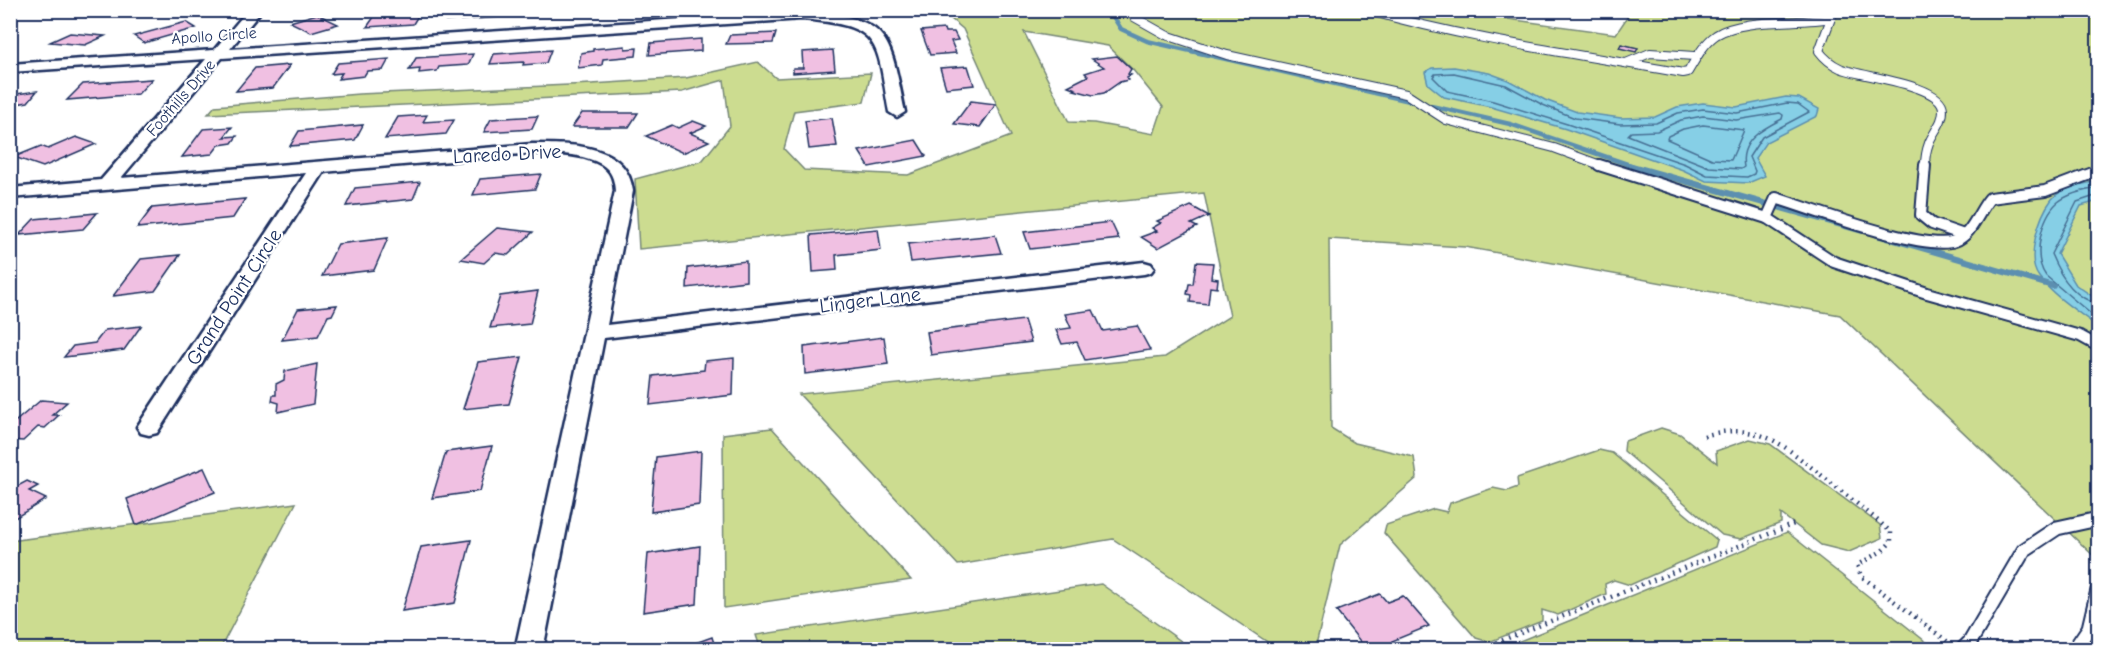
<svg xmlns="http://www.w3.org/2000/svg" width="2109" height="660" font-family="'Comic Neue',sans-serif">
<rect width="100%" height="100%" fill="#fff"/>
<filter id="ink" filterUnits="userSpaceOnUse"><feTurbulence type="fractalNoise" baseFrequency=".0167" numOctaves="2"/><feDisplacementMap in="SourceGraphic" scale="12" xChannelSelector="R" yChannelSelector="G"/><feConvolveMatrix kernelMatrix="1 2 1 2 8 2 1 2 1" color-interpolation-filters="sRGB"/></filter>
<g filter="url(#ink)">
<g fill="#ccdc90" stroke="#748677" stroke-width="1.5" fill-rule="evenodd">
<path d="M1444 10 1616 34 1632 10 2098 11V560L1840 315 1465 247 1329 239 1331 428 1355 443 1414 457 1417 478 1340 545 1315 649H1278L1113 539 958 565 799 394 1165 357 1230 316 1204 193 639 249 635 179 702 161 730 126 724 80 682 92 208 114 215 106 359 94 592 84 686 78 758 62 776 78 871 73 864 102 794 111 784 149 804 170 908 175 1011 136 963 29 945 14 949 11ZM1024 32 1108 46 1133 70 1163 107 1154 134 1094 123 1069 122Z"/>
<polygon points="772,428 911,580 724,608 723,434"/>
<polygon points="1661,428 1680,434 1717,463 1716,451 1750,439 1770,444 1880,525 1882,538 1849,552 1821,545 1781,514 1781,523 1741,539 1722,535 1624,451 1625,441"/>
<polygon points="1599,450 1612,453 1717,540 1715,547 1630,585 1614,580 1605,584 1606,594 1558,615 1542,610 1542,621 1489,642 1476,638 1384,533 1386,525 1434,509 1447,512 1450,503 1493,488 1507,491 1518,487 1517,478"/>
<polygon points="296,503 220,649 11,649 10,541"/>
<polygon points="1787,532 1935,649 1500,649"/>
<polygon points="1101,584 1192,649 761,650 756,635"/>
</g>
<g fill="#86cfe6" stroke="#5b8fb0" stroke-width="1.5">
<polygon points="1454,67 1489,73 1508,80 1545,100 1577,112 1621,118 1655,117 1677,107 1703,103 1736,107 1786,97 1799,98 1819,109 1817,116 1766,142 1755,158 1765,176 1748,183 1706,181 1683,170 1566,129 1491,107 1444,97 1428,84 1425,72 1432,68"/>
<path d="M2098 181V201L2081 206 2057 254 2076 285 2098 300V327C2079 312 2054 297 2039 277 2025 259 2039 216 2052 199 2062 187 2084 184 2098 181Z"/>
</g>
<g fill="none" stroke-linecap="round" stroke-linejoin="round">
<g stroke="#466f94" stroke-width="1.5">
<polygon points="1454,73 1506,85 1543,105 1575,118 1620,124 1656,123 1678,113 1703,109 1737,113 1787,103 1798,104 1809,112 1762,137 1749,157 1755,171 1754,174 1747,177 1707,175 1685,164 1567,124 1493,101 1447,91 1433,77 1435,74"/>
<path d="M1780 113 1783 115 1782 119C1762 129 1739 141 1744 167L1741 169 1709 167 1628 135 1631 132 1657 131 1681 120 1703 116 1736 120Z"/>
<polygon points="1703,125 1744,130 1731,160 1712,159 1667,139 1668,136 1683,129"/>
<path d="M2098 188C2085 190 2069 193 2058 202 2041 217 2032 257 2046 276L2098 320"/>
<path d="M2098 195 2077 202 2051 254C2060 276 2074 298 2098 304"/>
</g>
<polyline stroke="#5b8fb0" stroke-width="4.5" points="1109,10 1121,29 1147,41 1510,124 1633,166"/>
<g stroke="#5b8fb0" stroke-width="6">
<polyline points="1628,165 1863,231"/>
<polyline points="1877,235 2053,286"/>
</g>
</g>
<g fill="#f0c0e2" stroke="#1b2f5e" stroke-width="1.5">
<polygon points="504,10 501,17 446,21 451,12"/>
<polygon points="317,14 338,24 311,32 290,22"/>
<polygon points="419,14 413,24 367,27 374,17"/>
<polygon points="186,22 196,28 144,43 134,36"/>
<polygon points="944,29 945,32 954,32 958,40 951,41 956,53 930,55 921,31"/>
<polygon points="70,33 105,36 85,45 50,42"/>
<polygon points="776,33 773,43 726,44 730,35"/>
<polygon points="701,39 701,51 649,55 651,43"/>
<polygon points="1621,44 1638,48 1636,52 1619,48"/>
<polygon points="625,46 625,49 637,48 636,56 603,59 602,65 578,68 581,53 593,51 593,49"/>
<polygon points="551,50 546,63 523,65 524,62 490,64 494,54"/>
<polygon points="833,50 835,70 793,73 793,68 803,68 802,52"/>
<polygon points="473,54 468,65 439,67 437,71 419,73 420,69 409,70 416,58"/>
<polygon points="1117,56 1131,69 1128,74 1131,75 1127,77 1128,80 1120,82 1104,93 1093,95 1074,90 1076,89 1068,86 1088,76 1085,73 1104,67 1092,59"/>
<polygon points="389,59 383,70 367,71 364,76 338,79 342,73 331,74 338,63"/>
<polygon points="290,65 273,88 236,91 255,68"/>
<polygon points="968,66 974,85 946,88 940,68"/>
<polygon points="152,79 138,94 67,100 83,84"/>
<polygon points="37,91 28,102 10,105 10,95"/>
<polygon points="971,101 996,104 980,127 954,124"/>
<polygon points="582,113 638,113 629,127 572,127"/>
<polygon points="427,115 423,122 454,120 446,134 385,139 398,117"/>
<polygon points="538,116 532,129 484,132 491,119"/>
<polygon points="832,118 837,146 809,149 805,121"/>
<polygon points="693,121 706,126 690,133 709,141 683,153 646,136 672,125 678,128"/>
<polygon points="363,125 355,140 290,146 299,131"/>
<polygon points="232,127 224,137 237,136 232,143 219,145 212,154 182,157 203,129"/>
<polygon points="76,137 96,144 43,167 14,157 41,146 48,149"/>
<polygon points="916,140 926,156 869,167 859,151"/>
<polygon points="541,174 535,189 473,195 480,179"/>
<polygon points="420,182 413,199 346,206 355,188"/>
<polygon points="245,199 233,218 137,228 152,208"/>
<polygon points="1191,206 1209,216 1191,224 1197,227 1158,248 1141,237 1157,231 1152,228 1161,223 1157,221"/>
<polygon points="97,213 83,229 19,235 34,219"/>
<polygon points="1111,222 1119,239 1030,249 1024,232"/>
<polygon points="497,228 533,232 508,255 495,253 484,263 461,259"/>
<polygon points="878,229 881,250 836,255 837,270 813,272 811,235"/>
<polygon points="995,235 1001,253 911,262 908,244"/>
<polygon points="388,238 374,270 322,276 338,244"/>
<polygon points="180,255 155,291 113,296 141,259"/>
<polygon points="746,261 746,281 687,288 688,268"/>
<polygon points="1196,262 1213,263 1211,278 1218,279 1217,288 1210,287 1208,304 1190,302 1191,295 1187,294 1189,284 1193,284"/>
<polygon points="538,291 530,324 490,328 500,296"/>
<polygon points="337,305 332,315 328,316 318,336 282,340 298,309"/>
<polygon points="1093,310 1103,331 1137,326 1150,350 1085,360 1077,342 1062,344 1056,330 1071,328 1065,314"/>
<polygon points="1024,320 1031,342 931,355 927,332"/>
<polygon points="141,326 124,350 64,357 73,346 95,343 105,330"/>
<polygon points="884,337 888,364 805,374 804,347"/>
<polygon points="522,357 509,404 463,409 478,362"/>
<polygon points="734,358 733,395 650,405 653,376 704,370 705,361"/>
<polygon points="317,364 313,404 278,412 279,403 272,401 273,395 276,395 276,384 284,380 285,371"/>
<polygon points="41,400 67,402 52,415 59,415 45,428 38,427 23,441 10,440 10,426"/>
<polygon points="492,446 480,491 432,498 446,452"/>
<polygon points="701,451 699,505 651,512 656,457"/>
<polygon points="204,468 215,492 136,525 127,499"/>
<polygon points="27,481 38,486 29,491 46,499 10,521 10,482 18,486"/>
<polygon points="471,540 455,603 402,611 421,547"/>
<polygon points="700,546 697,604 643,612 648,554"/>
<polygon points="1380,594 1387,602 1403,596 1429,626 1392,641 1398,648 1395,650 1382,650 1380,646 1367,650 1336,611"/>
<polygon points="712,637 716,650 676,650"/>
</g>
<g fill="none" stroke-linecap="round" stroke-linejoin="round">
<g stroke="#1b2f5e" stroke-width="10">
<g id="service-far2">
<polyline points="1132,10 1134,17 1166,35 1227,55 1406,94 1446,120 1554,148 1603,166"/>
<path d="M1366 10C1470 40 1577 54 1683 73L1688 72C1696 59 1703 44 1716 35 1742 18 1798 24 1831 18"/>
<path d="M1834 10 1819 51C1825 59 1831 64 1840 68 1860 77 1942 84 1943 109 1944 122 1933 132 1929 143 1926 151 1925 158 1925 166"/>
<polyline points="1626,63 1650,53 1694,56"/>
</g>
</g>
<g stroke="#1b2f5e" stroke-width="14">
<g id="service-far1">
<polyline points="1599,165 1767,218 1834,262 1927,293 2080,336 2098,346"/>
<polyline points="1925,165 1921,215 1932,224 1964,235"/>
<path d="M1767 218 1776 198C1811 209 1924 252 1955 241 1972 235 1979 210 1990 198L2045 191 2098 171"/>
</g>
</g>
<g stroke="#1b2f5e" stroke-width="17">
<g id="service">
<polyline points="1962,650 1970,642 2024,550 2057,528 2098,519"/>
<polyline points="2074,650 2089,628 2098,590"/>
</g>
</g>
<g stroke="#1b2f5e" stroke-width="5">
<path id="minor" d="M248 10H262L230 49 802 11C890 18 889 32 905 112L897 117 889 112C876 40 883 26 802 19L222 58 121 178 532 144C570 144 627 143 633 191L607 325 1144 262 1151 264 1154 268 1151 272 1144 274 604 338 543 650H515L615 191C614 179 612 171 601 164 567 144 491 157 452 161 409 164 367 168 324 172L157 433 149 435 141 433 137 427 306 173 10 198V188L101 180 206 59 10 72V64L214 50Z"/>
</g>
<g stroke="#1b2f5e" stroke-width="4.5" stroke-dasharray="1.5 5" stroke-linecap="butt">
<path d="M1704 436C1723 430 1744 429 1763 436 1783 443 1799 458 1816 471 1841 491 1867 511 1891 532V542L1882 551 1857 565 1861 576 1948 642"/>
<polyline points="1478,650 1794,524"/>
</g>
<use href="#service-far2" stroke="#fff" stroke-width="8"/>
<use href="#service-far1" stroke="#fff" stroke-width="10"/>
<use href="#service" stroke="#fff" stroke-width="13"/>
<use href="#minor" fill="#fff" fill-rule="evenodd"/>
</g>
</g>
<g text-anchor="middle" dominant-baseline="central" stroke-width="4.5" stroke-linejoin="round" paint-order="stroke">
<g font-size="16" fill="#1b2f5e" stroke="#fff">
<text transform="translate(214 36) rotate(-4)">Apollo Circle</text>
<text transform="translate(181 98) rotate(-49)">Foothills Drive</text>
</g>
<g font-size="20" fill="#1b2f5e" stroke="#fff">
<text transform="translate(507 154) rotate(-3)">Laredo Drive</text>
<text transform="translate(234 297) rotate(-57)">Grand Point Circle</text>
<text transform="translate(870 300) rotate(-7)">Linger Lane</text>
</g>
</g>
<rect width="2109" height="660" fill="none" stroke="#fff" stroke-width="36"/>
<rect x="18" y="18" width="2073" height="624" fill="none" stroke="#1b2f5e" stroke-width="2" filter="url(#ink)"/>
</svg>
